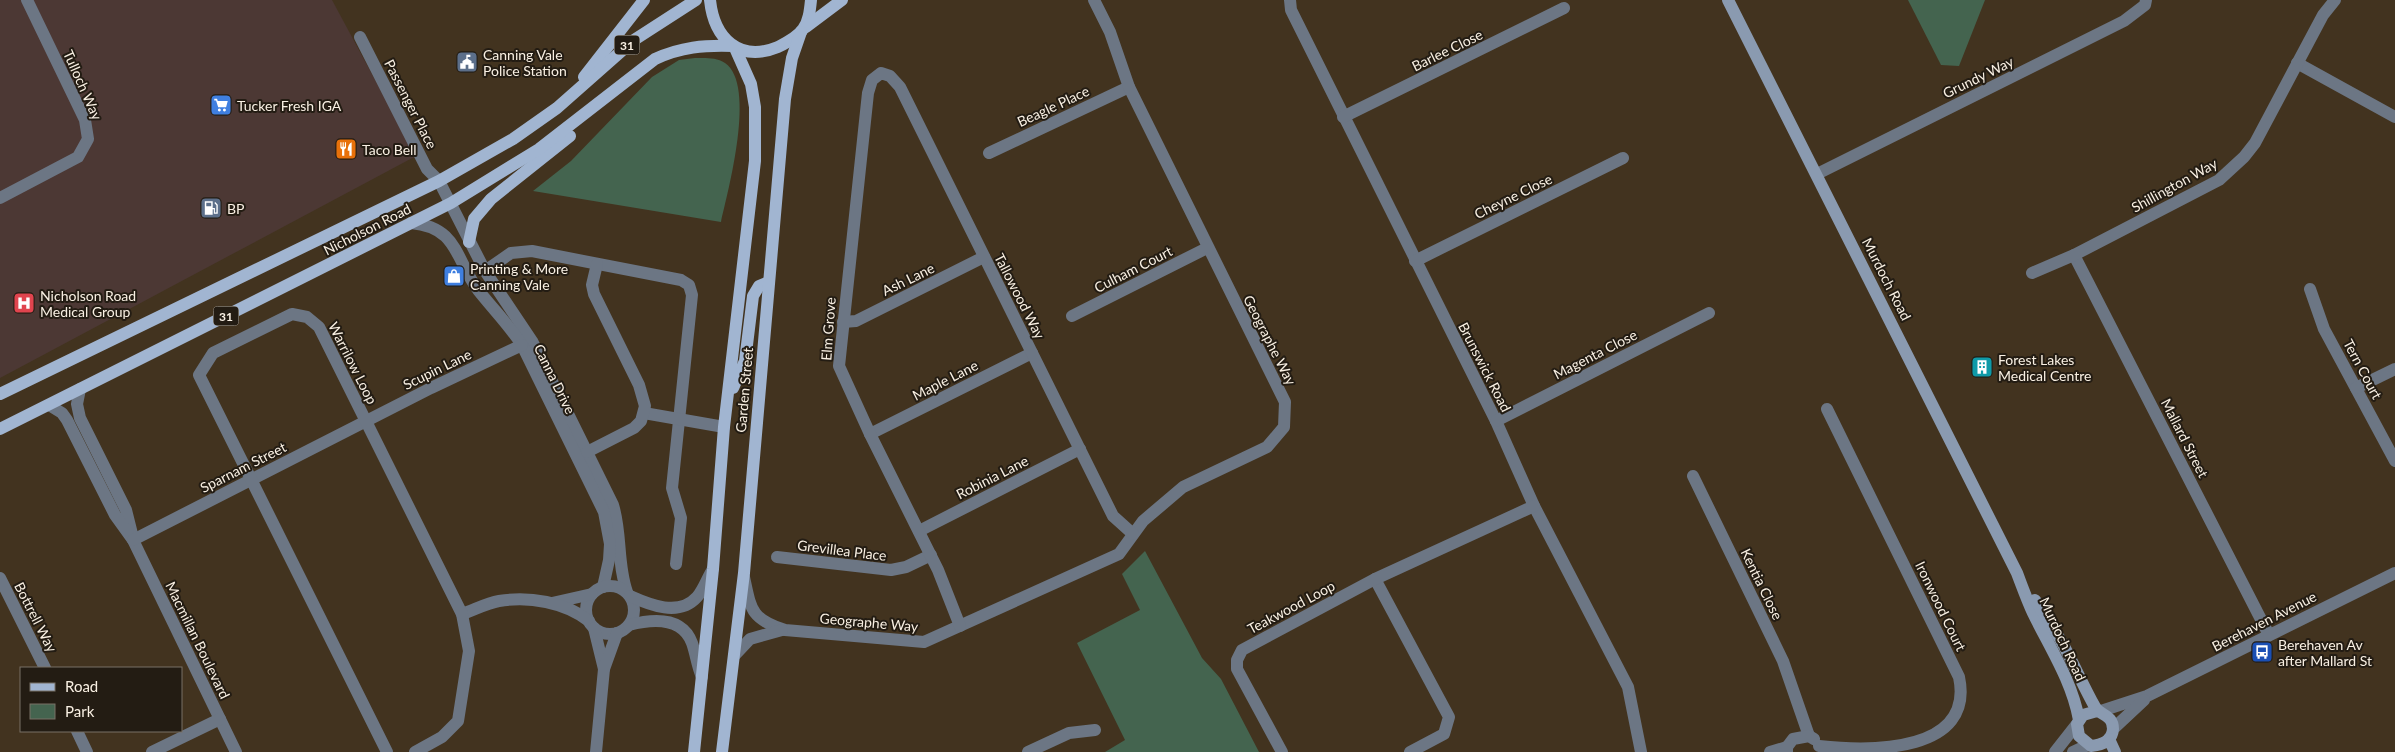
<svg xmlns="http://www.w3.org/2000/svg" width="2395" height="752" font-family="Lato,sans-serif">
<rect width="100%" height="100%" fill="#42331f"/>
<polygon fill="#4c3834" points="0,0 332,0 416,156 0,378"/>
<g fill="#44644f">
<polygon points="1908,0 1985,0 1959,66 1941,65"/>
<path d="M695 58C705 58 716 57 725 63 757 85 728 191 721 222L533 191 571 161 652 77 679 60Z"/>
<polygon points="1145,551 1202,658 1221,679 1259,752 1105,752 1125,740 1077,643 1140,610 1122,574"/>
</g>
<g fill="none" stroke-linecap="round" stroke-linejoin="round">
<g stroke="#6c7684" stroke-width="12">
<polyline points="1290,0 1291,10 1496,421 1534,506 1628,687 1641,752"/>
<path d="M360 37 427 169 439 181 485 271 532 341 613 505C622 534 617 564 627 592"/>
<polyline points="2297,63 2395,117"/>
<polyline points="1343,117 1564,8"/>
<polyline points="989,153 1129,87"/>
<polyline points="1817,174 2124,21 2145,5 2146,0"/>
<polyline points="0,198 78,157 88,139 85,120 27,0"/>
<path d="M411 223C458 227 455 259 478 290 493 309 509 325 522 345L604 512 610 544 609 560 603 587"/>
<polyline points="2074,255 2269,635"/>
<polyline points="1415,261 1623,158"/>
<polyline points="485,271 511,253 532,251 681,280 689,285 692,295 672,488 681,518 676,564"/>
<polyline points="2032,273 2074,255 2219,180 2244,157 2255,143 2323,15 2335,0"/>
<polyline points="2310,289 2324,329 2395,461"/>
<polyline points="1072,316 1207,248"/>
<polyline points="843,322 856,321 984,257"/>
<polyline points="2356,388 2395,369"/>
<polyline points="80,389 77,404 80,418 126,510 133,538"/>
<polyline points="49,405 62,413 67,420 115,515 133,540 236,752"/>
<polyline points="644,413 724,427"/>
<polyline points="1496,421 1709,313"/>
<polyline points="870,434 1032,353"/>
<polyline points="587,452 634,428 641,421 645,406 639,385 594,294 592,285 597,264"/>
<polyline points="1693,476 1783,661 1809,736"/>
<polyline points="919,531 1080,449"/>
<polyline points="133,540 431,388 522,345"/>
<polyline points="777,557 891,570 906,567 931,555"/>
<path d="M744 577C751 610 751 619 785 630L924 642 1119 554 1143 521 1183 487 1267 447 1284 427 1285 402 1129 87 1110 32 1094 0"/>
<polyline points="0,578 45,668"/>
<polyline points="1375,579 1449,717 1444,734 1410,752"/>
<circle cx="610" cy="610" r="24"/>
<path d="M630 596C650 605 679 617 697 597 704 589 707 578 713 569"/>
<polyline points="552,603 592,594"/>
<path d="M462 614C474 610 487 603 499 601 529 596 565 602 589 621"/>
<path d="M629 625C652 619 682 616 692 643 696 654 697 666 702 677"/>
<polyline points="960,626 938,570 870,434 839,366 868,93 872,80 881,73 890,76 900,87 1113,516 1133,534"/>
<polyline points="594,628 604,669"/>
<polyline points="734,656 750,639 782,630"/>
<polyline points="77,731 87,752"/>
<path d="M1819 746C1873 752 1975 752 1959 677L1827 409"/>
<polyline points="152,752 220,719"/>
<polyline points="387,752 199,375 213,353 292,314 307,317 319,327 462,614 469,651 458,721 442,737 415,752"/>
<polyline points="596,752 604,669 617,633"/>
<polyline points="1028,752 1069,733 1095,730"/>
<polyline points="1282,752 1237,669 1237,660 1242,650 1375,579 1534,506"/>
<polyline points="1770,752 1787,747"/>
<polyline points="1787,752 1787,747 1793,739 1809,736 1814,739"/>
</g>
<g stroke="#6c7684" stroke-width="12">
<polyline points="2101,711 2147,696 2395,573"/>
<polyline points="2113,729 2144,700"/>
<polyline points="2055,752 2077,724"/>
<polyline points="2073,752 2088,745"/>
</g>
<g stroke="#8a9ab0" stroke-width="12">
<path d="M1728 0 2017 573C2022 586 2027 600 2033 613 2050 648 2072 681 2079 720"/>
<path d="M2035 600C2046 617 2058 634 2067 652 2077 671 2085 689 2095 707 2100 716 2113 714 2113 729 2112 742 2101 745 2091 746L2079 736 2077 724 2083 715 2097 711"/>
<polyline points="2109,739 2115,752"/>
</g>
<g stroke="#a1b5d1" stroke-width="12">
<path d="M710 0C714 38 739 63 778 47 786 43 798 37 803 29 809 21 810 10 811 0"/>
<polyline points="806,27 842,0"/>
<polyline points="584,77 644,0"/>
<polyline points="469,242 474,219 491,199 570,136"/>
<polyline points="733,388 745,361 753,296 759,286 769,282"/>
<polyline points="0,394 439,181 513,139 557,108 634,40 696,0"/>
<path d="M0 429 451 203 539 149 655 59C681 47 704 45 733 46"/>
<polyline points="694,752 713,569 724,427 755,161 755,107 751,84 735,48"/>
<polyline points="722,752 744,573 785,99 792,58 801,32"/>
</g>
</g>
<defs>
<g id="civic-square" transform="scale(1.125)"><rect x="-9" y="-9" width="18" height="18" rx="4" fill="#5c6f8a" stroke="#231c13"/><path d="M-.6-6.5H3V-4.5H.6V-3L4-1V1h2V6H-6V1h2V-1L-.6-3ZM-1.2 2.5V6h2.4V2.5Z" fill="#fff"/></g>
<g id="supermarket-square" transform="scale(1.125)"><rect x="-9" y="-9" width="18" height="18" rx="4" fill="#3f7fe0" stroke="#231c13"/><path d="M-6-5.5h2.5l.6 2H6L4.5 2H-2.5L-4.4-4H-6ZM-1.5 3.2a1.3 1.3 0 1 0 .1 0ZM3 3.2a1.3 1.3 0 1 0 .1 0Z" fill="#fff"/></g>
<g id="restaurant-square" transform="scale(1.125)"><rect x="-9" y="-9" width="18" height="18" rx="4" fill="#e8710a" stroke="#231c13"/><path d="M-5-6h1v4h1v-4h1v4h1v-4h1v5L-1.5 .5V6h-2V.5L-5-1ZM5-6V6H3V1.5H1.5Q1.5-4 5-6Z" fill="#fff"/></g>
<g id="fuel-square" transform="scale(1.125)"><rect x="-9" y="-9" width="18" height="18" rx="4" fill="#5c6f8a" stroke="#231c13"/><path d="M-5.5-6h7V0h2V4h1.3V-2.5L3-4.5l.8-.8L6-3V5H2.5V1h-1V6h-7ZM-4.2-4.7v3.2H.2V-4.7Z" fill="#fff"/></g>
<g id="shop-square" transform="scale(1.125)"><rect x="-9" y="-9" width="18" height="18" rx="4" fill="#3f7fe0" stroke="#231c13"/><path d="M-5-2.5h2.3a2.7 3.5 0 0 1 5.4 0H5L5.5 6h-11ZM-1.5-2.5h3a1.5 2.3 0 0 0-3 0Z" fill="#fff"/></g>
<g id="hospital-square" transform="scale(1.125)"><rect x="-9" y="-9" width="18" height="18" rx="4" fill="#e0444e" stroke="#231c13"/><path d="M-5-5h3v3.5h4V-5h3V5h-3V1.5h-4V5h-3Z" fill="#fff"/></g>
<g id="building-square" transform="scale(1.125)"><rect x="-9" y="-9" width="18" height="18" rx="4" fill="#0f9aa8" stroke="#231c13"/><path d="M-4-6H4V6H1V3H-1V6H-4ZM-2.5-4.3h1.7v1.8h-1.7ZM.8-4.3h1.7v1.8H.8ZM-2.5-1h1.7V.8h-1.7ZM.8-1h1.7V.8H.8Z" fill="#fff"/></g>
<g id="bus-square" transform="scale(1.125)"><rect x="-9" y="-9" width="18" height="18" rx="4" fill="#1a4fb4" stroke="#231c13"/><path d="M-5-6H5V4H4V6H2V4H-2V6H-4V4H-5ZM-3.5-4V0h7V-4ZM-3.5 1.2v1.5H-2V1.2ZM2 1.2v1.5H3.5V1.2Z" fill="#fff"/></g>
</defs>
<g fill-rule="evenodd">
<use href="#civic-square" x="467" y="62"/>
<use href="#supermarket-square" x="221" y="105"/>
<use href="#restaurant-square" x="346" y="149"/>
<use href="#fuel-square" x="211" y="208"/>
<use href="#shop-square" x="454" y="276"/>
<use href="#hospital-square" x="24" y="303"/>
<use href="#building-square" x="1982" y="367"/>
<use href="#bus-square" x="2262" y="652"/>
</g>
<g text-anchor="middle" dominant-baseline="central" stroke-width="4" stroke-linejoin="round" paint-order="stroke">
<g fill="#231c13" stroke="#b9b0a5" stroke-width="1">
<rect x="614.5" y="35.5" width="25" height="19" rx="4"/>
<rect x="213.5" y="306.5" width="25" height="19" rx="4"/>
</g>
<g font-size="12" font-weight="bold" fill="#f9f0e3">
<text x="627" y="45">31</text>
<text x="226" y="316">31</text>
</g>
<g font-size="14" fill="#f9f0e3" stroke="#231c13">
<text transform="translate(1447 50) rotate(-26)">Barlee Close</text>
<text transform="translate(1978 77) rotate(-26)">Grundy Way</text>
<text transform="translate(83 85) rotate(66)">Tulloch Way</text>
<text transform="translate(411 104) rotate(63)">Passenger Place</text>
<text transform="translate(1053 106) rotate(-25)">Beagle Place</text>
<text transform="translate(2174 185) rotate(-29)">Shillington Way</text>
<text transform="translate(1513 196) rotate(-26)">Cheyne Close</text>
<text transform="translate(367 229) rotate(-27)">Nicholson Road</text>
<text transform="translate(1133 269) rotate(-27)">Culham Court</text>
<text transform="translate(908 279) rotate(-26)">Ash Lane</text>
<text transform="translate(1887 279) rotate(63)">Murdoch Road</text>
<text transform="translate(1020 296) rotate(63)">Tallowood Way</text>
<text transform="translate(828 329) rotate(-86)">Elm Grove</text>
<text transform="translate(1270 340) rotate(63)">Geographe Way</text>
<text transform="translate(1595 354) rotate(-27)">Magenta Close</text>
<text transform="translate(353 363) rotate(63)">Warrilow Loop</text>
<text transform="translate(1485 367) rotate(63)">Brunswick Road</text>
<text transform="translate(437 369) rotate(-26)">Scupin Lane</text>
<text transform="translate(2363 369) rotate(62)">Tern Court</text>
<text transform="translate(555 379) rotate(64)">Canna Drive</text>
<text transform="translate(945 380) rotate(-27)">Maple Lane</text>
<text transform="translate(744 390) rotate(-85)">Garden Street</text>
<text transform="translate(2185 438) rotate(63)">Mallard Street</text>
<text transform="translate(243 467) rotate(-27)">Sparnam Street</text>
<text transform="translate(992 477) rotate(-27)">Robinia Lane</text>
<text transform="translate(842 550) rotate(7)">Grevillea Place</text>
<text transform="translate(1762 584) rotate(64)">Kentia Close</text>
<text transform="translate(1941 606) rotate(64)">Ironwood Court</text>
<text transform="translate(1291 607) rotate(-28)">Teakwood Loop</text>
<text transform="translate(36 617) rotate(63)">Bottrell Way</text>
<text transform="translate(2264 621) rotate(-27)">Berehaven Avenue</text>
<text transform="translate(869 622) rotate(5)">Geographe Way</text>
<text transform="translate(2063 639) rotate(65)">Murdoch Road</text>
<text transform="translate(198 640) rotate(64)">Macmillan Boulevard</text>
</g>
<g font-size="14" fill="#f9f0e3" stroke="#231c13" text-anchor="start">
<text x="483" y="54">Canning Vale<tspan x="483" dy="16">Police Station</tspan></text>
<text x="237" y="105">Tucker Fresh IGA</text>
<text x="362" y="149">Taco Bell</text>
<text x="227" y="208">BP</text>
<text x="470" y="268">Printing &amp; More<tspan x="470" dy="16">Canning Vale</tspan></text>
<text x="40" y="295">Nicholson Road<tspan x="40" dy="16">Medical Group</tspan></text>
<text x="1998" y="359">Forest Lakes<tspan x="1998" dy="16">Medical Centre</tspan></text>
<text x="2278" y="644">Berehaven Av<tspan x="2278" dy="16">after Mallard St</tspan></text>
</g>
</g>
<rect x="20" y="667" width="162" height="65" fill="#231c13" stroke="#797166"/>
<rect x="30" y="683" width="25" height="8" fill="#a1b5d1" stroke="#797166"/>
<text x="65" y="692" font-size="15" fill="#f9f0e3">Road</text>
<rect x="30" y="704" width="25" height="15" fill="#44644f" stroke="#797166"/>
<text x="65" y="717" font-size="15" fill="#f9f0e3">Park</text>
</svg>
